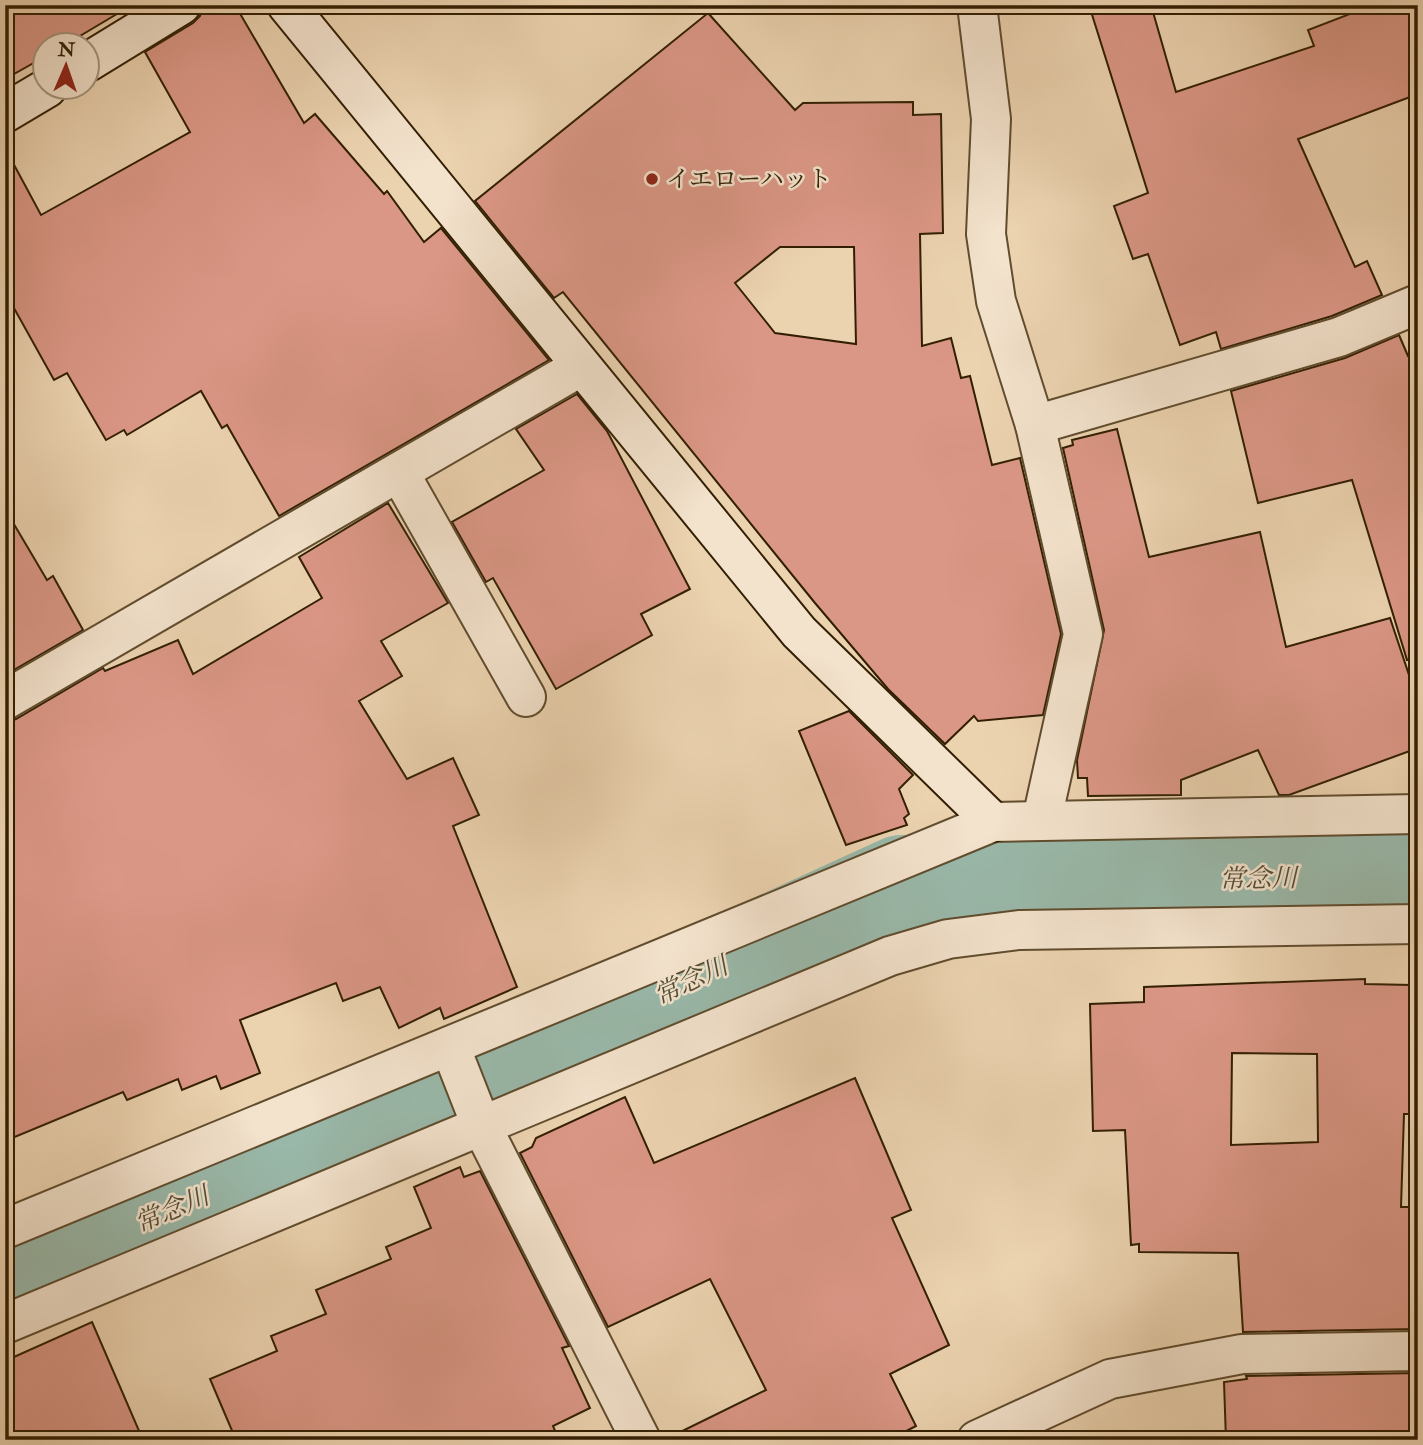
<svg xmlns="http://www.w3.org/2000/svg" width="1423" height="1445" font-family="'IM FELL Double Pica','Noto Serif JP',serif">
<rect width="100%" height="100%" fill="#ecd3b0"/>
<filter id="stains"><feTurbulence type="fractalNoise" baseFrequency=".00286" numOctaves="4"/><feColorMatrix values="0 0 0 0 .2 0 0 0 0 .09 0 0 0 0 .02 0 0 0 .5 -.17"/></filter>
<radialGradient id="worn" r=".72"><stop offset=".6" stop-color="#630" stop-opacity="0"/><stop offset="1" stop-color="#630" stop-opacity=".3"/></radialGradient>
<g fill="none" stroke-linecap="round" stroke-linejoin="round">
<polyline stroke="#99b8a9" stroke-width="100" points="5,1280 413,1108 902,885 1418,876"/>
</g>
<g fill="#db9786" stroke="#321f03" stroke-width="2" fill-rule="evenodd">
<polygon points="5,5 139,5 124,14 122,11 63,46 46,46 46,56 5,79"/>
<polygon points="203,5 235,5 304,123 315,114 384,194 387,191 424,242 441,228 549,360 279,516 227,425 222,428 201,391 127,435 124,430 106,440 67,373 54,380 5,292 5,148 41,215 190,132 145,52 193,23 200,16"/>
<polygon points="1089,5 1151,5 1176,92 1314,46 1308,30 1373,5 1418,5 1418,94 1298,139 1355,267 1367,261 1382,295 1332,316 1221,349 1216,332 1180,345 1148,254 1133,259 1114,206 1148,193"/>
<path d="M708 13 795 110 803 103 913 102V115L941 114 943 233 920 234 922 346 951 338 961 378 970 376 992 465 1020 458 1061 634 1043 715 978 721 974 716 945 744 888 689 815 603 563 292 554 298 475 201ZM780 247H854L856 344 775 333 735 283Z"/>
<polygon points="1399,335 1408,356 1418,354 1418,658 1407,660 1352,480 1258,503 1231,391 1345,358"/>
<polygon points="577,394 607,431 690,589 641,614 652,635 556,689 493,578 486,582 452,522 544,470 516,429"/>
<polygon points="1117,429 1149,557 1260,532 1286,647 1390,618 1418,702 1418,748 1289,795 1279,795 1258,750 1181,780 1181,795 1088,796 1087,778 1078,778 1077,760 1104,630 1063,448 1073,445 1072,440"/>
<polygon points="388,503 448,603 381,641 402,676 359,701 407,779 453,758 479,815 453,826 517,987 444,1019 440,1008 399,1028 380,987 343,1001 336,983 240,1020 260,1073 221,1089 216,1076 182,1090 178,1079 127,1100 123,1092 5,1141 5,722 16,719 103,668 105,671 178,640 193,674 322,598 299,557"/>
<polygon points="5,509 47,580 53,576 83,630 5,675"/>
<polygon points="849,711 913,775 899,789 909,814 904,818 907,825 846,845 799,731"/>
<path d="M1365 979V984L1411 985 1410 1039H1418V1088H1410V1114H1404L1401 1207H1418V1329L1243 1332 1238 1253 1139 1252V1244L1131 1245 1125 1130 1093 1131 1090 1004 1144 1002V987ZM1232 1053 1317 1054 1318 1142 1231 1145Z"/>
<polygon points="855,1078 911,1210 892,1218 949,1345 890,1374 916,1426 889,1440 664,1440 766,1390 710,1279 608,1327 520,1153 532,1147 536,1138 625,1097 654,1163"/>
<polygon points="460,1167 464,1177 480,1171 569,1346 562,1348 590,1408 553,1426 559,1440 236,1440 210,1379 277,1351 271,1336 326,1314 316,1290 391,1259 386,1247 431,1228 414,1187"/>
<polygon points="92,1322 143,1440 5,1440 5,1361"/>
<polygon points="1418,1373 1415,1440 1226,1440 1224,1382 1247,1379 1246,1376"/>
</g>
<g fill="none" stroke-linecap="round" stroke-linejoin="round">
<g stroke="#604c2e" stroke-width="42">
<g id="street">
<polyline points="977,5 991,119 986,234 996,301 1035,425 1083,634 1042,819"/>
<polyline points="1035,425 1339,337 1418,304"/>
<polyline points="399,472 526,697"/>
<polyline points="5,700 580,367"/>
<polyline points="450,1046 481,1125 641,1440"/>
<polyline points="5,1229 993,822 1418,814"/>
<polyline points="5,1324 890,956 948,939 1019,930 1418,924"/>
<polyline points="977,1440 1110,1379 1242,1354 1418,1351"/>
</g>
</g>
<g stroke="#321f03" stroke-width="42">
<g id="secondary">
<polyline points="287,5 799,632 993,822"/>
<polyline points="88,62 181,5"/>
<polyline points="5,113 47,88"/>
</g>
</g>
<use href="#street" stroke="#f3e2cc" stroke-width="38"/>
<use href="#secondary" stroke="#f3e2cc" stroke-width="38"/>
</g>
<circle fill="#8f2418" stroke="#f3e2cc" stroke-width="2.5" cx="652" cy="179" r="7"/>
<g text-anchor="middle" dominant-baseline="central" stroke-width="5" stroke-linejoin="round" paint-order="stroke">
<g font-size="24" fill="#321f03" stroke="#f3e2cc" text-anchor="start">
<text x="666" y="179">イエローハット</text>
</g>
<g font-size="26" font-style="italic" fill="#514d35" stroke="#f3e2cc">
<text transform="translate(1258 879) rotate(-1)">常念川</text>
<text transform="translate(691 981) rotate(-25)">常念川</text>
<text transform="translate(172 1210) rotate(-23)">常念川</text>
</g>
</g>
<rect width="1423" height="1445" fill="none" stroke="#ecd3b0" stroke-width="28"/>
<rect x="7" y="7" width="1409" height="1431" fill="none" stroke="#321f03" stroke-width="3.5"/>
<rect x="14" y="14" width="1395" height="1417" fill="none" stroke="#321f03" stroke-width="2"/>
<g transform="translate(66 66) rotate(2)"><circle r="33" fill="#f3e2cc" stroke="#a6947c" stroke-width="2"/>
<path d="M0-5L12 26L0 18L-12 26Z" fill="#8f2418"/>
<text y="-10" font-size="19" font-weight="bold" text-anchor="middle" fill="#321f03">N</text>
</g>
<rect width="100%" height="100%" filter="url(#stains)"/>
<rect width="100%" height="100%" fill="url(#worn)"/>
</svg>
